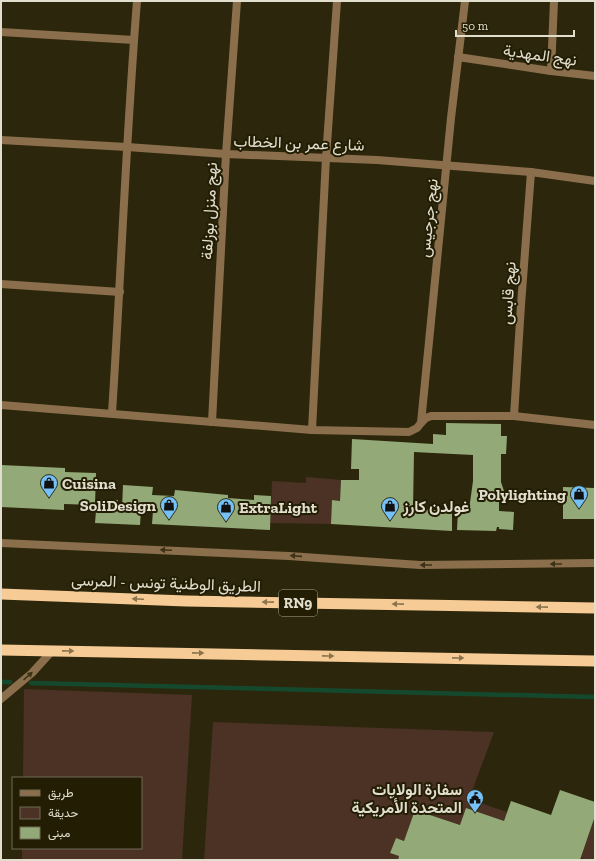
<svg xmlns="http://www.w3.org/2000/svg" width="596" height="861" font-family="'Zilla Slab',Vazirmatn,serif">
<rect width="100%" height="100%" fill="#2c270c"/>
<g fill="#4c3125">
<polygon points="306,477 341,480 340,501 332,500 331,524 270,523 272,481 306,483"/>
<polygon points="24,689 192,695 182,860 22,860 22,848 141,848 141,778 23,778"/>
<polygon points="213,722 494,732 469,799 507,812 504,821 460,825 415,810 404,841 396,838 390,853 399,856 398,860 204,860"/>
<polygon points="595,816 595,860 587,860 581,858"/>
</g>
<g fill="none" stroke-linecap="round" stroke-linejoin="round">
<g stroke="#15492d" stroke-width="4.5">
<polyline points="1,682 10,682"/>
<polyline points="31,683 595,697"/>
</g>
</g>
<g fill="#93aa78">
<polygon points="446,423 501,424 501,436 507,436 506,454 501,454 501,482 504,491 499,492 499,511 514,512 513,530 499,529 499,527 497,527 496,531 457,530 458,510 469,510 473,481 473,455 414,452 413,509 452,511 452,531 331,524 332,500 340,501 341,480 359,480 359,469 351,469 352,439 433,444 433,434 446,435"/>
<polygon points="1,465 65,468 65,472 96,473 95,505 64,504 64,510 1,507"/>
<polygon points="123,485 153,487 152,495 174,496 175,490 228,495 228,498 254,500 254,495 271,496 270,530 152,524 153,511 141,510 140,525 95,523 97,499 118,500 117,508 122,508"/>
<polygon points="563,487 595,488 595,519 563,519"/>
<polygon points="560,790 595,802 595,816 580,860 398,860 399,856 390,853 396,838 404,841 415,810 460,825 466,808 504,821 511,801 551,815"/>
</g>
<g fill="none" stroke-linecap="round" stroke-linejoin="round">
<polyline stroke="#8b6f4d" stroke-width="8" points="1,699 32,673 52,651"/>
<g stroke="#8b6f4d" stroke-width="8">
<polyline points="1,32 134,40"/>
<polyline points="458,57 551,71 595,76"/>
<polyline points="551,71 554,1"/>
<polyline points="1,140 127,147 226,154 377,160 531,172 595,181"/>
<polyline points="1,284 120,292"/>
<polyline points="1,405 312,430 409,432 417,428 421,423 451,118 465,1"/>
<path d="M112 413C121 276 126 138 137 1"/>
<polyline points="514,416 521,305 531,172"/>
<polyline points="212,422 226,154 237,1"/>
<polyline points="421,423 426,418 431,416 514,416 595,425"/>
<polyline points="312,430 326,158 337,1"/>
</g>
<polyline stroke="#8b6f4d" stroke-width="8" points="1,543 289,556 420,565 595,563"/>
<g stroke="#f6cb96" stroke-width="11">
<polyline points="1,594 186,601 595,608"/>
<polyline points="1,650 595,661"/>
</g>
</g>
<defs><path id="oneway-solid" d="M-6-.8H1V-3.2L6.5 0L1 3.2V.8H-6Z"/></defs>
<g fill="#3c3216">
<use href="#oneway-solid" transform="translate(166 550) rotate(-178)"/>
<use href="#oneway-solid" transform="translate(296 556) rotate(-176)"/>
<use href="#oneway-solid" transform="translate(556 564) rotate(180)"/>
<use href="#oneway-solid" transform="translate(426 565) rotate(180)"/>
<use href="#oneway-solid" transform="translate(28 676) rotate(-42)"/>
</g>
<g fill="#8c744c">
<use href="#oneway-solid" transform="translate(138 599) rotate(-178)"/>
<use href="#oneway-solid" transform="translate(268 602) rotate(-179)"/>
<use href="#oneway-solid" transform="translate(398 604) rotate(-179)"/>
<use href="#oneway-solid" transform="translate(542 607) rotate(-179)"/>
<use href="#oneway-solid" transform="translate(68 651) rotate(1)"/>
<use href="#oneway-solid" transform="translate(198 653) rotate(1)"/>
<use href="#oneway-solid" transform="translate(328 656) rotate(1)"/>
<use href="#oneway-solid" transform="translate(458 658) rotate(1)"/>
</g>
<defs>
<g id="shop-pin" transform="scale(0.9)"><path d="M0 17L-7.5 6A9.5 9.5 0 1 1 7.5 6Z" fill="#75c0f6" stroke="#221d03"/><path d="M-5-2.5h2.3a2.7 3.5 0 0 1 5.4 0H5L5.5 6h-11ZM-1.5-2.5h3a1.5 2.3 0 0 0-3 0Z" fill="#111"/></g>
<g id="civic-pin" transform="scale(0.9)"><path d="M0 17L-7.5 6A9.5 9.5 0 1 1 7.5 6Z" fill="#75c0f6" stroke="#221d03"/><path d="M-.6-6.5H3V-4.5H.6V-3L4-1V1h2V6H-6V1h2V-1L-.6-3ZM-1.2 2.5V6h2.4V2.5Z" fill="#111"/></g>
</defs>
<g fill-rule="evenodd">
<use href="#shop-pin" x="49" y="483"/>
<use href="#shop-pin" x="579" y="494"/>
<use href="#shop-pin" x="169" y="505"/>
<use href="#shop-pin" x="390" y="506"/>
<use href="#shop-pin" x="226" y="507"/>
<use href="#civic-pin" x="475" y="798"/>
</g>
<g text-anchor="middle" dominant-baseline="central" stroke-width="4" stroke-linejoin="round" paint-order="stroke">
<rect fill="#221d03" stroke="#a8a491" stroke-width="1" x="279" y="590" width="38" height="26" rx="3"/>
<g font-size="15" font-weight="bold" fill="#e1dece">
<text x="298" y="603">RN9</text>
</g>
<g font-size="16" fill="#e1dece" stroke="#221d03">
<text transform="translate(540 55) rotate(8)">نهج المهدية</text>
<text transform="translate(299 143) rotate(2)">شارع عمر بن الخطاب</text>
<text transform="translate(209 211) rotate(-87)">نهج منزل بوزلفة</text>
<text transform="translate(428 218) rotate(-84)">نهج جرجيس</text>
<text transform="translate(508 293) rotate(-86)">نهج قابس</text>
<text transform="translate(166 583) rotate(2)">الطريق الوطنية تونس - المرسى</text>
</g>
<g font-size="16" font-weight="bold" fill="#e1dece" stroke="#221d03" text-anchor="start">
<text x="62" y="483">Cuisina</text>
<text x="566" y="494" text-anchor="end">Polylighting</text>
<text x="156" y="505" text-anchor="end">SoliDesign</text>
<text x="403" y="506">غولدن كارز</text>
<text x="239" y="507">ExtraLight</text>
<text x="462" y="789" text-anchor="end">سفارة الولايات<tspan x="462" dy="18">المتحدة الأمريكية</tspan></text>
</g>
</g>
<rect width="596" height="861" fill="none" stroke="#e1dece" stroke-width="4"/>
<rect x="12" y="777" width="130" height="72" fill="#221d03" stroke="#6e6a54"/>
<rect x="20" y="790" width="20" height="6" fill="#8b6f4d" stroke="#6e6a54"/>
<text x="48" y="797" font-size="12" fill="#e1dece">طريق</text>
<rect x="20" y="807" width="20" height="12" fill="#4c3125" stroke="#6e6a54"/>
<text x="48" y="817" font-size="12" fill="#e1dece">حديقة</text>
<rect x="20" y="827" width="20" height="12" fill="#93aa78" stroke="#6e6a54"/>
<text x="48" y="837" font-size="12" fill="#e1dece">مبنى</text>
<path d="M456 30v6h118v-6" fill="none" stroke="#e1dece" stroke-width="2"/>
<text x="462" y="30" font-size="12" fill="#e1dece" stroke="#221d03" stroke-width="3" paint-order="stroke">50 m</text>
</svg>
